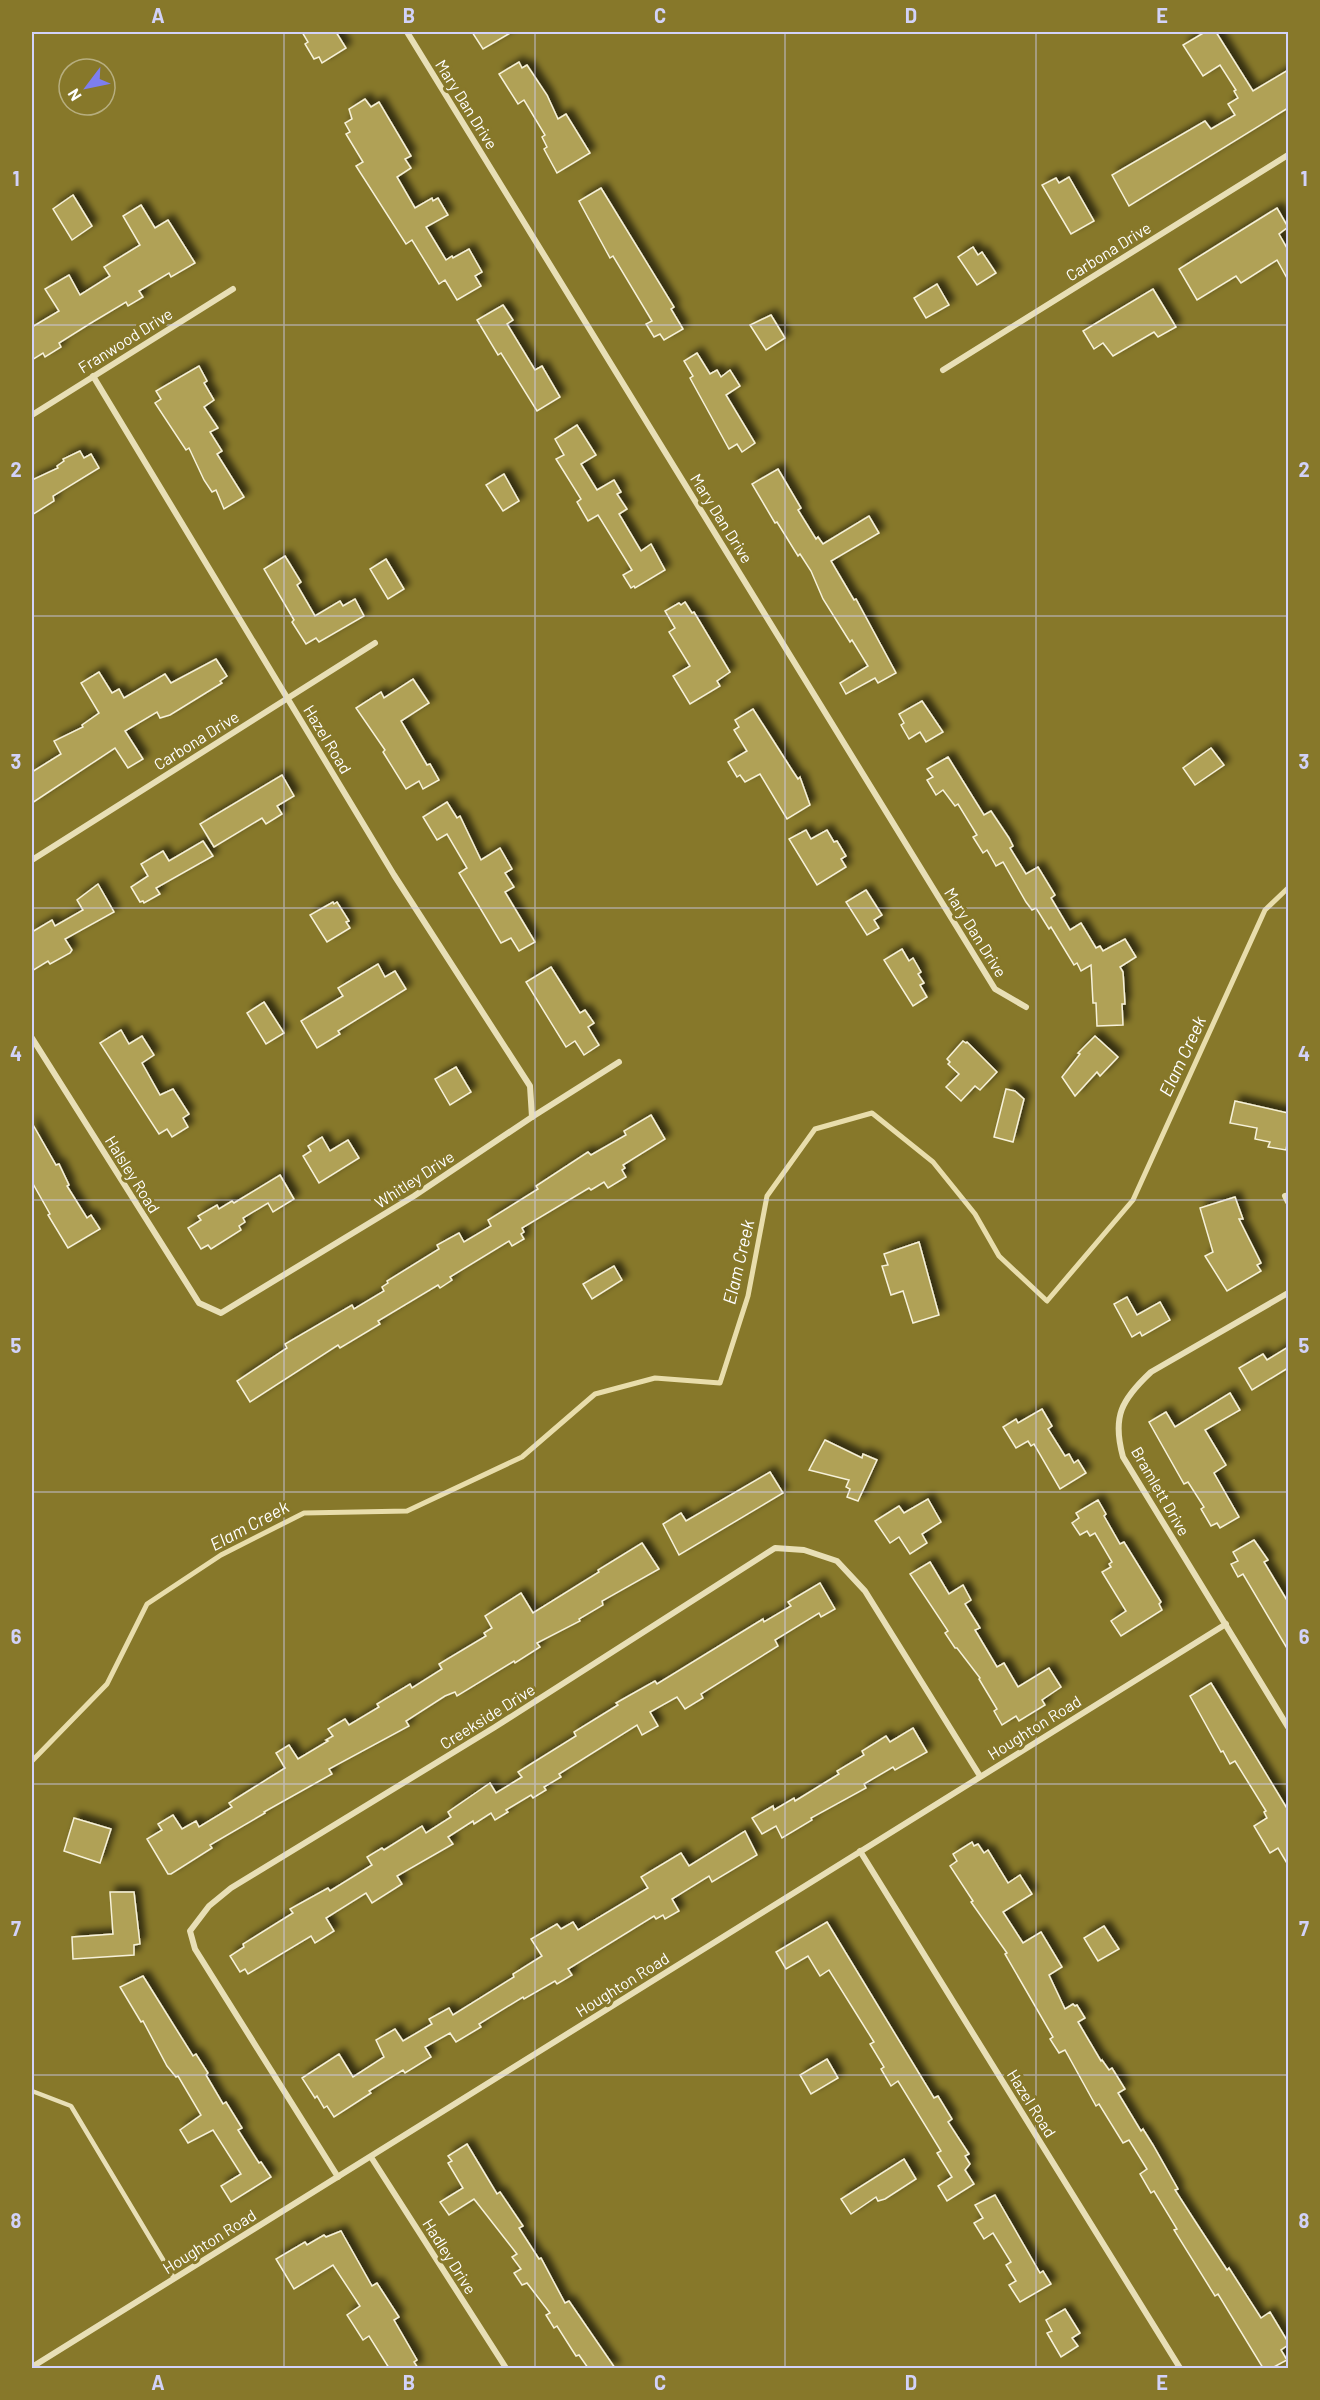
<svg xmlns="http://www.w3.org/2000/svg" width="1320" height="2400" font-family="Barlow,sans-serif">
<defs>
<filter id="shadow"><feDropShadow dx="5.5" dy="-5.5" stdDeviation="3" flood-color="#0009"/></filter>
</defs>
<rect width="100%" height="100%" fill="#87782a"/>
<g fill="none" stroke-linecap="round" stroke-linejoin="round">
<polyline stroke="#e8ddab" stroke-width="5" points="32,1761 107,1684 147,1604 221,1555 304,1513 407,1511 522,1457 595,1394 655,1378 720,1383 748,1296 767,1196 815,1129 872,1113 933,1162 975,1214 999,1256 1047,1301 1133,1200 1265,910 1288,888"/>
</g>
<g fill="#b0a156" stroke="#f6f1d9" stroke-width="1.5" filter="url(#shadow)">
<polygon points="302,32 336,32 346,48 322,63 319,57 314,59 305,44 308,42"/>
<polygon points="472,32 512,32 483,49"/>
<polygon points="1205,32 1216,32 1253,91 1288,70 1288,108 1129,206 1112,175 1205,121 1211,129 1235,115 1228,104 1238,98 1234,91 1236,90 1220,65 1203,76 1183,45"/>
<polygon points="519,62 522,68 527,65 547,95 558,119 566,114 590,153 557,173 544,149 547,147 542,137 545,135 524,100 518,104 499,74"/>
<polygon points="365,99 371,107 379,102 411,156 405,159 411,168 397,177 415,208 432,198 433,201 438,198 448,215 426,227 446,260 452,256 453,258 469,249 482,272 475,276 481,286 457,300 445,280 439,284 412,240 406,244 356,166 363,162 346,134 350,132 345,123 352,119 349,109"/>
<polygon points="1069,177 1094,221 1071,234 1042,185 1056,178 1059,183"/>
<polygon points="601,188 674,307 671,309 683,329 664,340 660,334 654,337 646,324 652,321 613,256 610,258 579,201"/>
<polygon points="73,195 92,226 72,240 53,209"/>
<polygon points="141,205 155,228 168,220 195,263 171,277 169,273 139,291 143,297 128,306 126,302 91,323 59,343 61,347 45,357 43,353 32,360 32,327 59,311 45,289 69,275 80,295 110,276 104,267 140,245 123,216"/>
<polygon points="1277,208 1288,227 1279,234 1288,250 1288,280 1277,260 1241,283 1236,276 1197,300 1179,269"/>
<polygon points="973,247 978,255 982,252 996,273 977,285 958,257"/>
<polygon points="937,284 949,305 926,318 914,298"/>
<polygon points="1153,289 1176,327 1158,337 1154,332 1113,356 1103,343 1094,349 1083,331"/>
<polygon points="503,305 513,320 507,324 535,370 542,366 560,397 537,411 501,353 498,355 477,320"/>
<polygon points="771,315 785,338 766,350 750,325"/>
<polygon points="697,353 710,374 717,370 721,377 730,370 740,386 726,395 755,443 742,452 737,444 729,449 690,378 693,376 684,361"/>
<polygon points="199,366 207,381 204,383 214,400 204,407 218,428 210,432 222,451 217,454 244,497 224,509 216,490 212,492 204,480 189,448 186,450 155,403 161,399 156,391"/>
<polygon points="577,425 596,455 581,464 597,490 614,480 621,492 617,494 627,509 619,514 641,551 651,544 665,570 635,588 634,586 631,588 623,575 632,570 598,515 588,521 577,502 581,499 556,459 564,455 555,439"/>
<polygon points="80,451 84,458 91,454 99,468 53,496 54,501 32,515 32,480 58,468 57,466 64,461 63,459"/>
<polygon points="778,469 801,508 798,510 816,539 818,537 823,544 869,516 879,533 831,561 854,600 856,599 896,673 878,683 875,678 846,694 840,683 868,666 852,640 850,642 823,599 811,571 800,554 798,556 777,522 775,523 752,484"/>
<polygon points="504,474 519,501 503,511 486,485"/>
<polygon points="285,556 301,582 297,585 315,616 340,601 343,606 355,599 364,616 319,642 316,638 306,644 292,622 294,620 264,569"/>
<polygon points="386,559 404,589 388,599 370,569"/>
<polygon points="685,602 692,613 694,612 730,672 717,681 720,686 690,704 673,676 690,666 669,632 675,628 665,611 679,603 681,605"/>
<polygon points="216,659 227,676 220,681 222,683 170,715 160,718 157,712 125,731 143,759 128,768 115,748 32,803 32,772 61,754 54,741 83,727 82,725 99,713 81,683 99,672 112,693 119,689 124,698 165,674 171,683"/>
<polygon points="413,679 429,703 401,721 427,765 430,764 439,780 423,789 419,781 406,789 383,752 385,750 356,708 381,692 384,698"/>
<polygon points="922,701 943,732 926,742 920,732 909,739 901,725 904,723 899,714"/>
<polygon points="753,709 792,770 798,779 800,777 810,805 787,819 760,774 745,782 740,775 737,777 728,762 747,751 734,730 739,727 735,720"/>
<polygon points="1211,748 1224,765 1195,785 1183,768"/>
<polygon points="948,757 984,815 991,811 1009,838 1013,846 1010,848 1026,874 1038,867 1055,895 1051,898 1070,930 1081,923 1096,948 1100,946 1103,951 1125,939 1136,957 1120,967 1123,972 1125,1004 1122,1004 1123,1025 1097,1026 1096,1003 1093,1003 1091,965 1081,971 1077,963 1074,965 1051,927 1049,929 1036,908 1032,910 1026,902 1003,862 996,866 987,850 983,853 973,837 977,835 958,804 955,806 943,790 936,795 927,780 933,777 927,769"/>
<polygon points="282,775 294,796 277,806 282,814 266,824 262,818 214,847 200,824"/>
<polygon points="447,802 457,818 460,816 481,860 500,848 512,869 505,873 514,887 505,892 535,942 519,951 511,938 501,943 459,873 467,868 447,834 437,840 423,817"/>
<polygon points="806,830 811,839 827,830 834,842 837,841 846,856 841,859 846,867 817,885 789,839"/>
<polygon points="203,841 213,856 156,888 160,894 144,903 143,901 140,902 131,887 148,876 141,864 163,851 169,861"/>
<polygon points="98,884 114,912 65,939 72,950 70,953 50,964 48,961 32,971 32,932 52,920 55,926 83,910 77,900"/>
<polygon points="866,890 882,915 874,920 879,928 867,935 846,902"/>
<polygon points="333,902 334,904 337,902 349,921 346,922 350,928 327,942 310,915"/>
<polygon points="902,949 909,961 913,958 921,972 918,974 924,983 920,985 927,997 913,1006 884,960"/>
<polygon points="378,964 385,977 395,971 406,989 338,1031 340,1034 317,1048 301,1021 343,996 338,988"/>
<polygon points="551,967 580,1013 585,1010 594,1023 588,1027 599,1045 584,1055 575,1041 566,1047 526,982"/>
<polygon points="264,1002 284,1033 266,1044 247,1013"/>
<polygon points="121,1030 129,1044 142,1036 154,1055 142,1063 160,1095 173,1089 189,1114 183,1118 188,1127 172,1137 167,1129 159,1134 100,1043"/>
<polygon points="1095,1036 1118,1057 1100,1076 1097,1072 1075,1096 1062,1077 1080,1054 1078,1053"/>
<polygon points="963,1041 966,1043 967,1042 997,1072 980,1090 975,1086 961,1101 946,1087 959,1074 948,1064 950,1062 947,1059"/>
<polygon points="456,1067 471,1092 450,1105 435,1079"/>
<polygon points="1006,1089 1015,1091 1024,1099 1013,1142 994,1137"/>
<polygon points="1235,1101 1288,1113 1288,1139 1286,1150 1268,1147 1270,1142 1255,1139 1257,1128 1230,1123"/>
<polygon points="651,1115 665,1139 623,1165 625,1168 622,1170 626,1177 608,1188 604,1182 591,1190 589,1188 522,1228 524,1232 521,1234 524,1239 512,1246 509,1241 450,1277 452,1280 440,1288 438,1285 378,1321 380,1324 340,1348 338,1345 250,1402 237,1381 287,1348 285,1344 352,1305 354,1309 384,1291 382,1287 388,1283 387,1281 439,1249 437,1245 459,1233 464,1242 491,1226 488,1220 538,1189 536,1186 588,1152 591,1155 626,1135 624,1131"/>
<polygon points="32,1123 56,1165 59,1164 69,1185 67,1186 87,1218 91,1215 100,1229 68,1248 48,1215 50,1214 32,1182"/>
<polygon points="322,1137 330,1151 348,1140 359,1158 319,1183 303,1156 311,1151 308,1146"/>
<polygon points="280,1175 294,1199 273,1212 268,1203 243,1218 245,1222 239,1226 241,1230 211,1249 208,1245 201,1249 188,1228 201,1220 198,1216 217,1205 219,1209 232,1201 234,1203"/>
<polygon points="1235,1197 1243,1219 1239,1219 1261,1263 1257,1265 1261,1271 1227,1291 1205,1256 1213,1252 1200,1208"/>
<polygon points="919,1242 939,1315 913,1323 903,1291 891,1295 882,1266 888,1265 884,1254"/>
<polygon points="614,1266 622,1280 592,1299 583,1284"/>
<polygon points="1127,1297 1137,1315 1160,1302 1170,1320 1142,1336 1140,1332 1132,1337 1114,1304"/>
<polygon points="1288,1347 1288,1368 1252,1390 1239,1368 1263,1354 1267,1360"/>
<polygon points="1230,1393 1240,1410 1205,1430 1226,1465 1214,1473 1239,1517 1220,1528 1217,1523 1211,1526 1201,1509 1204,1507 1188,1482 1184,1484 1149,1422 1166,1412 1175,1427"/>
<polygon points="1042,1409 1052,1426 1048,1429 1065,1456 1069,1454 1074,1463 1078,1460 1086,1473 1060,1489 1034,1444 1031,1446 1028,1441 1016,1448 1003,1427 1016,1419 1018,1423"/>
<polygon points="825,1440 862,1458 863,1454 877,1460 858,1501 847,1497 850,1489 846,1487 849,1480 809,1470"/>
<polygon points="770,1472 783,1493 679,1555 663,1524 681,1513 686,1521"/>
<polygon points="928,1499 941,1522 922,1534 927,1543 910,1554 899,1537 890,1543 875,1521 899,1506 904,1513"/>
<polygon points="1098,1500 1106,1514 1104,1516 1120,1544 1124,1542 1161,1602 1159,1604 1162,1610 1121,1636 1111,1621 1126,1611 1102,1572 1111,1567 1109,1564 1112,1562 1095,1533 1090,1536 1087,1531 1080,1535 1072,1523 1079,1518 1076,1513"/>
<polygon points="1254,1540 1268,1560 1264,1562 1288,1602 1288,1650 1243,1574 1238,1577 1231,1564 1238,1561 1233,1552"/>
<polygon points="642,1543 659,1569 602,1601 603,1605 579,1619 580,1621 537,1643 540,1647 515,1663 514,1661 457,1696 455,1692 445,1696 406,1721 409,1726 329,1769 332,1774 264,1812 265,1813 210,1845 212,1848 171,1874 168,1874 147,1839 162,1830 158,1824 173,1815 182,1829 196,1821 199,1827 232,1807 229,1803 285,1768 276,1753 289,1745 298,1759 328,1741 326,1740 333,1736 328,1729 345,1719 349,1725 379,1707 377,1704 410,1684 412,1688 442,1669 439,1664 486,1636 484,1633 492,1628 485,1616 521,1593 533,1613 599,1572 598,1570"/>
<polygon points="930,1562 949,1594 963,1585 971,1600 965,1604 980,1628 975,1630 997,1667 1004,1663 1018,1687 1049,1668 1061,1687 1042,1700 1045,1705 1019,1721 1016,1716 1002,1725 994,1711 997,1709 979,1679 980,1678 957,1648 955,1648 945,1633 948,1631 910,1574"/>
<polygon points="820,1583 835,1609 821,1617 819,1613 775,1640 778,1646 701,1694 703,1698 685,1709 677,1697 650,1712 658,1726 642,1735 637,1725 559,1774 561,1777 544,1787 546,1790 533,1798 531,1795 506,1810 508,1812 495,1820 491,1813 474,1824 473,1821 448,1837 453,1844 397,1876 402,1884 372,1903 366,1893 326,1918 334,1931 315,1943 311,1936 248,1974 245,1969 240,1972 230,1956 244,1947 243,1944 293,1913 290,1909 328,1888 330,1891 372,1865 367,1857 382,1848 384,1850 422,1826 426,1833 451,1817 448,1812 490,1783 496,1793 522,1777 518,1772 576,1736 574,1732 618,1705 616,1703 655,1681 657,1684 763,1619 764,1622 791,1606 788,1602"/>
<polygon points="1211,1683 1288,1810 1288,1865 1278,1848 1270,1853 1254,1826 1267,1818 1264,1812 1266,1811 1235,1761 1230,1764 1223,1751 1221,1752 1190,1696"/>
<polygon points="913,1728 927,1752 895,1770 893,1767 864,1784 866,1788 811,1818 812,1820 782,1838 776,1826 762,1834 752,1818 773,1806 774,1810 794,1798 795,1801 839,1774 837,1771 864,1755 862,1751 886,1736 890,1742"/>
<polygon points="74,1818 111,1829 100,1863 64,1851"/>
<polygon points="745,1831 757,1855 712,1882 709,1876 672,1899 679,1911 665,1919 663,1915 656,1919 654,1916 568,1969 572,1975 557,1984 555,1981 524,1999 523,1997 479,2024 481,2027 456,2042 450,2033 425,2047 431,2057 405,2073 403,2070 369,2091 371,2093 334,2117 327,2106 324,2108 317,2096 315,2098 302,2078 339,2054 353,2077 384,2057 376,2040 395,2029 403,2041 432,2024 429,2019 449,2008 453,2015 514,1977 513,1974 542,1956 531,1939 557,1924 561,1929 573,1922 578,1930 648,1888 641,1877 681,1853 689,1866"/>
<polygon points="972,1842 974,1846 978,1844 984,1853 988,1850 1008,1883 1020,1875 1032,1894 1003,1912 1023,1943 1041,1932 1062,1967 1049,1975 1065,2009 1073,2004 1075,2006 1077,2005 1085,2018 1078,2022 1101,2061 1102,2060 1109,2070 1112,2068 1125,2089 1118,2093 1141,2131 1143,2129 1153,2145 1178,2189 1175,2190 1193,2218 1227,2270 1229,2268 1261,2318 1270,2312 1288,2342 1288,2345 1281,2350 1287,2360 1272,2368 1263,2368 1218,2294 1215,2296 1174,2230 1177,2229 1154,2191 1151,2193 1140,2174 1147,2169 1129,2140 1123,2143 1099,2104 1096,2106 1065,2050 1059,2053 1050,2039 1053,2037 1005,1954 1007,1953 971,1902 973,1901 950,1866 957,1861 953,1854"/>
<polygon points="110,1892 134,1892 140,1944 134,1945 134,1955 73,1959 72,1937 113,1934"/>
<polygon points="827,1922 934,2098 938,2096 952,2119 948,2122 969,2154 965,2156 970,2164 965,2170 974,2184 947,2201 938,2186 952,2177 937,2153 941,2151 898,2081 891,2086 881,2069 884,2067 870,2044 874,2042 829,1970 820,1976 808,1956 786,1969 776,1952"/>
<polygon points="1104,1926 1119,1949 1098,1961 1084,1938"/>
<polygon points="143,1976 193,2056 196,2054 208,2073 206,2075 223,2104 226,2102 242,2128 238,2130 259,2163 261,2162 271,2177 231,2202 221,2186 241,2174 213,2130 188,2143 180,2130 201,2115 178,2076 176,2077 167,2066 143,2021 141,2022 120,1987"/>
<polygon points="827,2059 838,2078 811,2094 800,2075"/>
<polygon points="467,2144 497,2194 500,2192 523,2226 519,2228 539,2259 541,2258 565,2303 569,2301 615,2368 588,2368 579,2355 576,2356 557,2326 554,2328 546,2315 550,2313 527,2283 522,2285 514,2273 521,2269 512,2257 517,2254 474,2199 449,2215 440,2202 463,2188 448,2163 452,2161 448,2156"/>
<polygon points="904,2159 916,2179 885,2199 878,2201 876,2197 851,2214 841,2199"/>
<polygon points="995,2195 1040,2273 1043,2271 1051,2284 1020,2302 1009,2285 1016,2281 1006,2265 1011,2262 993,2233 984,2239 974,2223 983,2218 975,2205"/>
<polygon points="341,2231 372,2286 377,2283 399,2317 394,2320 417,2360 414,2362 418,2368 389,2368 369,2336 363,2340 347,2315 360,2306 333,2265 294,2289 276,2259 305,2242 307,2245 324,2235 326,2237"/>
<polygon points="1065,2309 1080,2333 1072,2338 1078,2346 1061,2357 1047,2333 1052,2331 1046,2320"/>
</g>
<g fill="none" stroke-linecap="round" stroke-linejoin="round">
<polyline stroke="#e8dfb6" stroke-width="4.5" points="32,2091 71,2106 174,2278"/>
<g stroke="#e8dfb6" stroke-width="6">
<polyline points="407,32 995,989 1026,1007"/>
<polyline points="943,370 1288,155"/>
<polyline points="93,376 394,875 530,1086 532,1117"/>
<polyline points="32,415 233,289"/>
<polyline points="32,860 375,643"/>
<polyline points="32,1038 199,1303 221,1313 414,1196 532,1117 619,1062"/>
<polyline points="1285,1196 1288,1202"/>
<path d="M1288 1293 1151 1372C1121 1400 1112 1417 1123 1457L1288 1727"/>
<polyline points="860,1851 1180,2368"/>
<polyline points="371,2157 506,2368"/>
<polyline points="338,2177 195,1949 190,1931 209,1906 231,1888 495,1727 775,1548 804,1550 837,1561 865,1591 980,1776"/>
<polyline points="32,2367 1226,1624"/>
</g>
</g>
<path fill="none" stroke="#d2d2f9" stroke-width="1.5" stroke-opacity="0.55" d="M284 32V2368M535 32V2368M785 32V2368M1036 32V2368M32 325H1288M32 616H1288M32 908H1288M32 1200H1288M32 1492H1288M32 1784H1288M32 2075H1288"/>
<g text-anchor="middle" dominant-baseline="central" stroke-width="6" stroke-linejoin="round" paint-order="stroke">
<g font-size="16" fill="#fff" stroke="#87782a">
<text transform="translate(467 104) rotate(58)">Mary Dan Drive</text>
<text transform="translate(1108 251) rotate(-32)">Carbona Drive</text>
<text transform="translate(125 340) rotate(-32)">Franwood Drive</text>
<text transform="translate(722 518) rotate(58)">Mary Dan Drive</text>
<text transform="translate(328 739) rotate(59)">Hazel Road</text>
<text transform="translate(196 740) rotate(-32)">Carbona Drive</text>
<text transform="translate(976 932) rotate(58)">Mary Dan Drive</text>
<text transform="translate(133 1174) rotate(58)">Halsley Road</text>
<text transform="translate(414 1179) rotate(-33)">Whitley Drive</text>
<text transform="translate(1161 1491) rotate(60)">Bramlett Drive</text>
<text transform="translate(487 1716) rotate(-32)">Creekside Drive</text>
<text transform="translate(1034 1727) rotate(-32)">Houghton Road</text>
<text transform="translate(622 1984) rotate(-32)">Houghton Road</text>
<text transform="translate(1032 2103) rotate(58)">Hazel Road</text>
<text transform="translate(209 2241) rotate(-32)">Houghton Road</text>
<text transform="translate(450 2256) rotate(58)">Hadley Drive</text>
</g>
<g font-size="18" font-style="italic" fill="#fff" stroke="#87782a">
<text transform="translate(1182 1056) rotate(-65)">Elam Creek</text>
<text transform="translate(738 1262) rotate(-77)">Elam Creek</text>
<text transform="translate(249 1525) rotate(-28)">Elam Creek</text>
</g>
</g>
<rect width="1320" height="2400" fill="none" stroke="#87782a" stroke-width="66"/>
<g transform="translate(87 87) rotate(238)"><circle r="28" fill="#87782a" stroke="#b7ae7f" stroke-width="1.5"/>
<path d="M0-4.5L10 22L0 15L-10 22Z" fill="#7d7eef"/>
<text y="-9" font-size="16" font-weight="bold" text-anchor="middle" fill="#ffffff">N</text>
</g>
<rect x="33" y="33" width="1254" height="2334" fill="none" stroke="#d2d2f9" stroke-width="2"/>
<g font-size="20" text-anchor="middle" font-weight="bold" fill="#d2d2f9">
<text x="158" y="23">A</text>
<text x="409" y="23">B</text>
<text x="660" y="23">C</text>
<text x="911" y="23">D</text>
<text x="1162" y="23">E</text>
<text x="16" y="186">1</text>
<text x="1304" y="186">1</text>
<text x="16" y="477">2</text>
<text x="1304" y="477">2</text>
<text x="16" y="769">3</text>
<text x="1304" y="769">3</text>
<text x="16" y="1061">4</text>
<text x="1304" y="1061">4</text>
<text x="16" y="1353">5</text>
<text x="1304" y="1353">5</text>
<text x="16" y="1644">6</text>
<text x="1304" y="1644">6</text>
<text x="16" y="1936">7</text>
<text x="1304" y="1936">7</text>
<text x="16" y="2228">8</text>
<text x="1304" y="2228">8</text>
<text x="158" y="2390">A</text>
<text x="409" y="2390">B</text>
<text x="660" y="2390">C</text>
<text x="911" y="2390">D</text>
<text x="1162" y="2390">E</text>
</g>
</svg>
